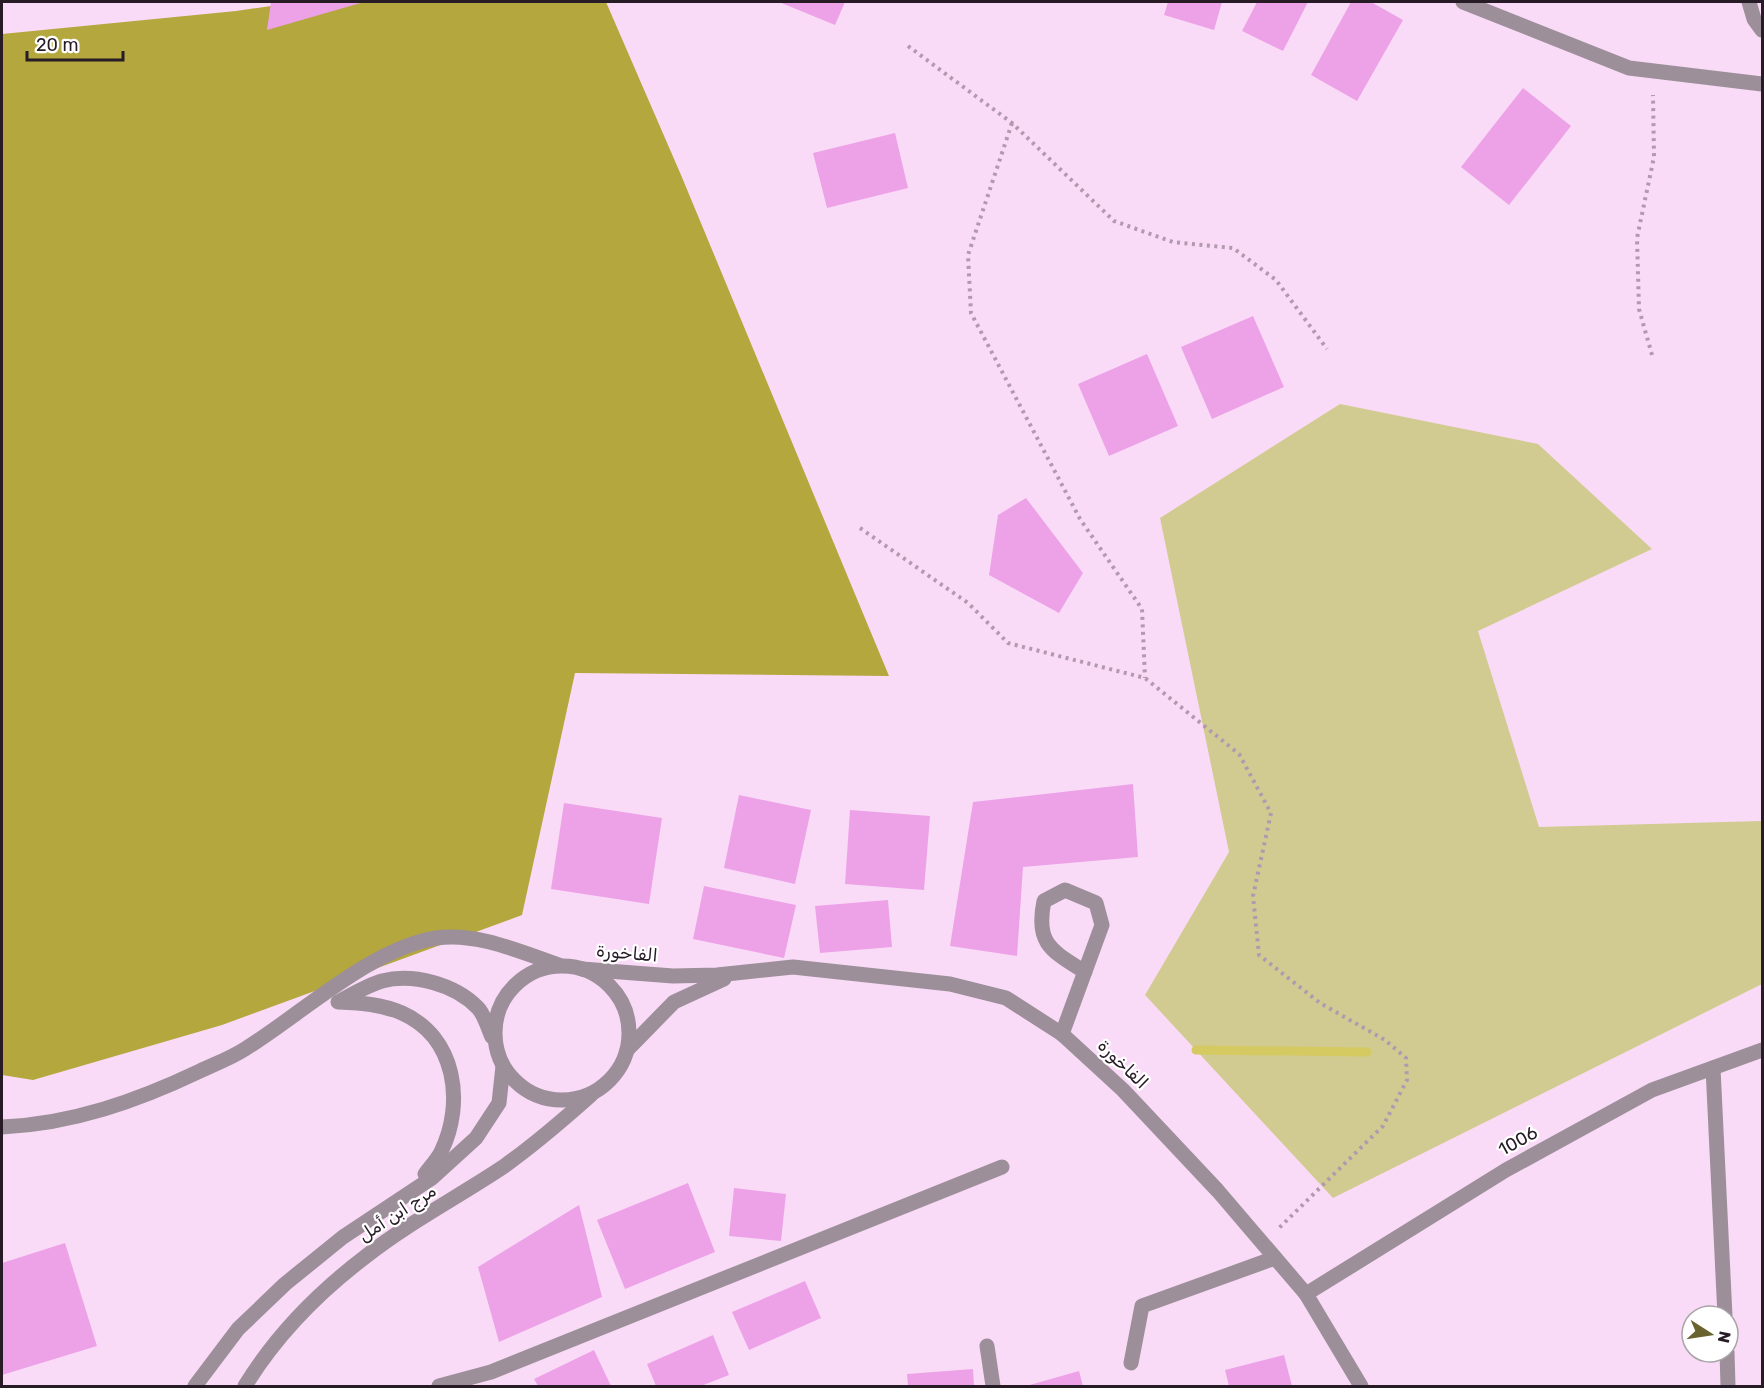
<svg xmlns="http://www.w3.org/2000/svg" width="1764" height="1388" font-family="Rubik,'Noto Naskh Arabic',sans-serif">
<rect width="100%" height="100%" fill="#fadbf7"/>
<polygon fill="#d2cb91" points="1340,404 1538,444 1652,549 1478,631 1539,827 1762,821 1762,984 1333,1198 1145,995 1229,852 1160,518"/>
<polygon fill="#b3a73d" points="298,2 606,2 681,175 889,676 575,673 522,915 222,1025 33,1080 2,1075 2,34 236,11"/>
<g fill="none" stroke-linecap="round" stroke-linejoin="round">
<polyline stroke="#d5c961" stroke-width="9" points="1196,1050 1367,1052"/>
</g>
<g fill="#eda2e8">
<polygon points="271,2 364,2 267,30"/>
<polygon points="779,2 845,2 835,25"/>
<polygon points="1168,2 1222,2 1214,30 1164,15"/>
<polygon points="1257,2 1308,2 1283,51 1242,31"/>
<polygon points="1351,2 1371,2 1403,20 1357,101 1311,75"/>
<polygon points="1523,88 1571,126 1509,205 1461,167"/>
<polygon points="895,133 908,188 827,208 813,153"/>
<polygon points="1253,316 1284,387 1212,419 1181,347"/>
<polygon points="1147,354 1178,426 1109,456 1078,384"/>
<polygon points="1026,498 1083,573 1059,613 989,575 998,515"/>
<polygon points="1133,784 1138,857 1023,867 1017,956 950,946 973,802"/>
<polygon points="739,795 811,810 795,884 724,868"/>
<polygon points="564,803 662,818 649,904 551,889"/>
<polygon points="850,810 930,816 924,890 845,884"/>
<polygon points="704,886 796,905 784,958 693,939"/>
<polygon points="888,900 892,947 820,953 815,906"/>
<polygon points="688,1183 715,1252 625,1289 597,1220"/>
<polygon points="734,1188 786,1194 781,1241 729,1236"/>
<polygon points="579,1205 602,1297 499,1342 478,1267"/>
<polygon points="65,1243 97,1346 2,1375 2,1263"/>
<polygon points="805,1281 821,1318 749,1350 732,1312"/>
<polygon points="713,1335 729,1375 701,1386 656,1386 647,1364"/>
<polygon points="594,1350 611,1386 538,1386 534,1379"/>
<polygon points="1284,1355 1292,1386 1229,1386 1225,1370"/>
<polygon points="973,1369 974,1386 908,1386 907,1374"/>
<polygon points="1079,1371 1083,1386 1026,1386"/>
</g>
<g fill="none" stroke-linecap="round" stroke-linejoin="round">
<g stroke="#b199af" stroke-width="4" stroke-dasharray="3 4.5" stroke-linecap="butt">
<polyline points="908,46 1012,123 1114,221 1173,242 1233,248 1276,280 1327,349"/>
<polyline points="1012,123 968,255 971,313 1080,519 1142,609 1145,678"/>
<polyline points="1652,355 1639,309 1637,238 1654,157 1653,95"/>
<polyline points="860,528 968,603 1008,643 1145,678 1239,754 1271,813 1253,896 1259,955 1320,1003 1385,1040 1406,1058 1407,1080 1383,1126 1279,1228"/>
</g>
<g stroke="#9c8f9a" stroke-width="15">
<polyline points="1463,2 1629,68 1762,84"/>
<polyline points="1749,2 1754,19 1762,30"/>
<circle cx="562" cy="1033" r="67"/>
<polyline points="582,969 673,976 717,975 793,967 950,984 1006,998 1062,1034 1123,1090 1218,1191 1306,1294 1361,1386"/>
<path d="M340 1001C353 994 368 985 382 981 413 973 455 984 478 1008 484 1014 488 1028 492 1037"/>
<path d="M338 1002C361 1003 381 1004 402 1013 456 1037 465 1103 441 1152 437 1160 430 1167 425 1174"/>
<path d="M1062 1034 1102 925 1096 903 1065 890 1044 901C1035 944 1052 951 1085 972"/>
<polyline points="627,1050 674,1002 724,979"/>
<polyline points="1713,1068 1725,1316"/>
<path d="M2 1127C72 1124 137 1101 200 1071 215 1064 231 1058 245 1049 300 1015 372 948 436 938 477 932 521 952 559 965"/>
<polyline points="1306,1294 1506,1170 1652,1090 1762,1050"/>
<polyline points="987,1346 993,1386"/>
<polyline points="1727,1352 1728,1386"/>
<polyline points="1131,1363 1142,1306 1275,1258"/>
<polyline points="195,1386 238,1329 285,1284 343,1237 432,1178 476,1138 499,1103 503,1066"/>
<path d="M245 1386C275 1337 319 1292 365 1257 408 1223 458 1197 503 1167 534 1145 563 1120 591 1095"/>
<polyline points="439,1386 491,1372 1002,1167"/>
</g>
</g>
<g text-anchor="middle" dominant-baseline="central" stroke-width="4.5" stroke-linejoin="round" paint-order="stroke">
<g font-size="18" fill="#271c26" stroke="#fff">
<text transform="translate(627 953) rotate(5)">الفاخورة</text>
<text transform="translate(1123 1064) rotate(44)">الفاخورة</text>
<text transform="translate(1518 1141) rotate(-29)">1006</text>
<text transform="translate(397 1213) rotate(-33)">مرج ابن أمل</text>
</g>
</g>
<rect width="1764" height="1388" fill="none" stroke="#271c26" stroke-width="6"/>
<g transform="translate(1710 1334) rotate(102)"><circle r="28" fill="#ffffff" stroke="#a9a4a8" stroke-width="1.5"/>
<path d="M0-4.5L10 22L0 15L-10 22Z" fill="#69632f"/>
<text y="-9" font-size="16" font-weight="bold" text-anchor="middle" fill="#271c26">N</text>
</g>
<path d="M27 51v9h96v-9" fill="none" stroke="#271c26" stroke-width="3"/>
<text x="36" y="51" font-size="18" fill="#271c26" stroke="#ffffff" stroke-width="4.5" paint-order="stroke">20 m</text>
</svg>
